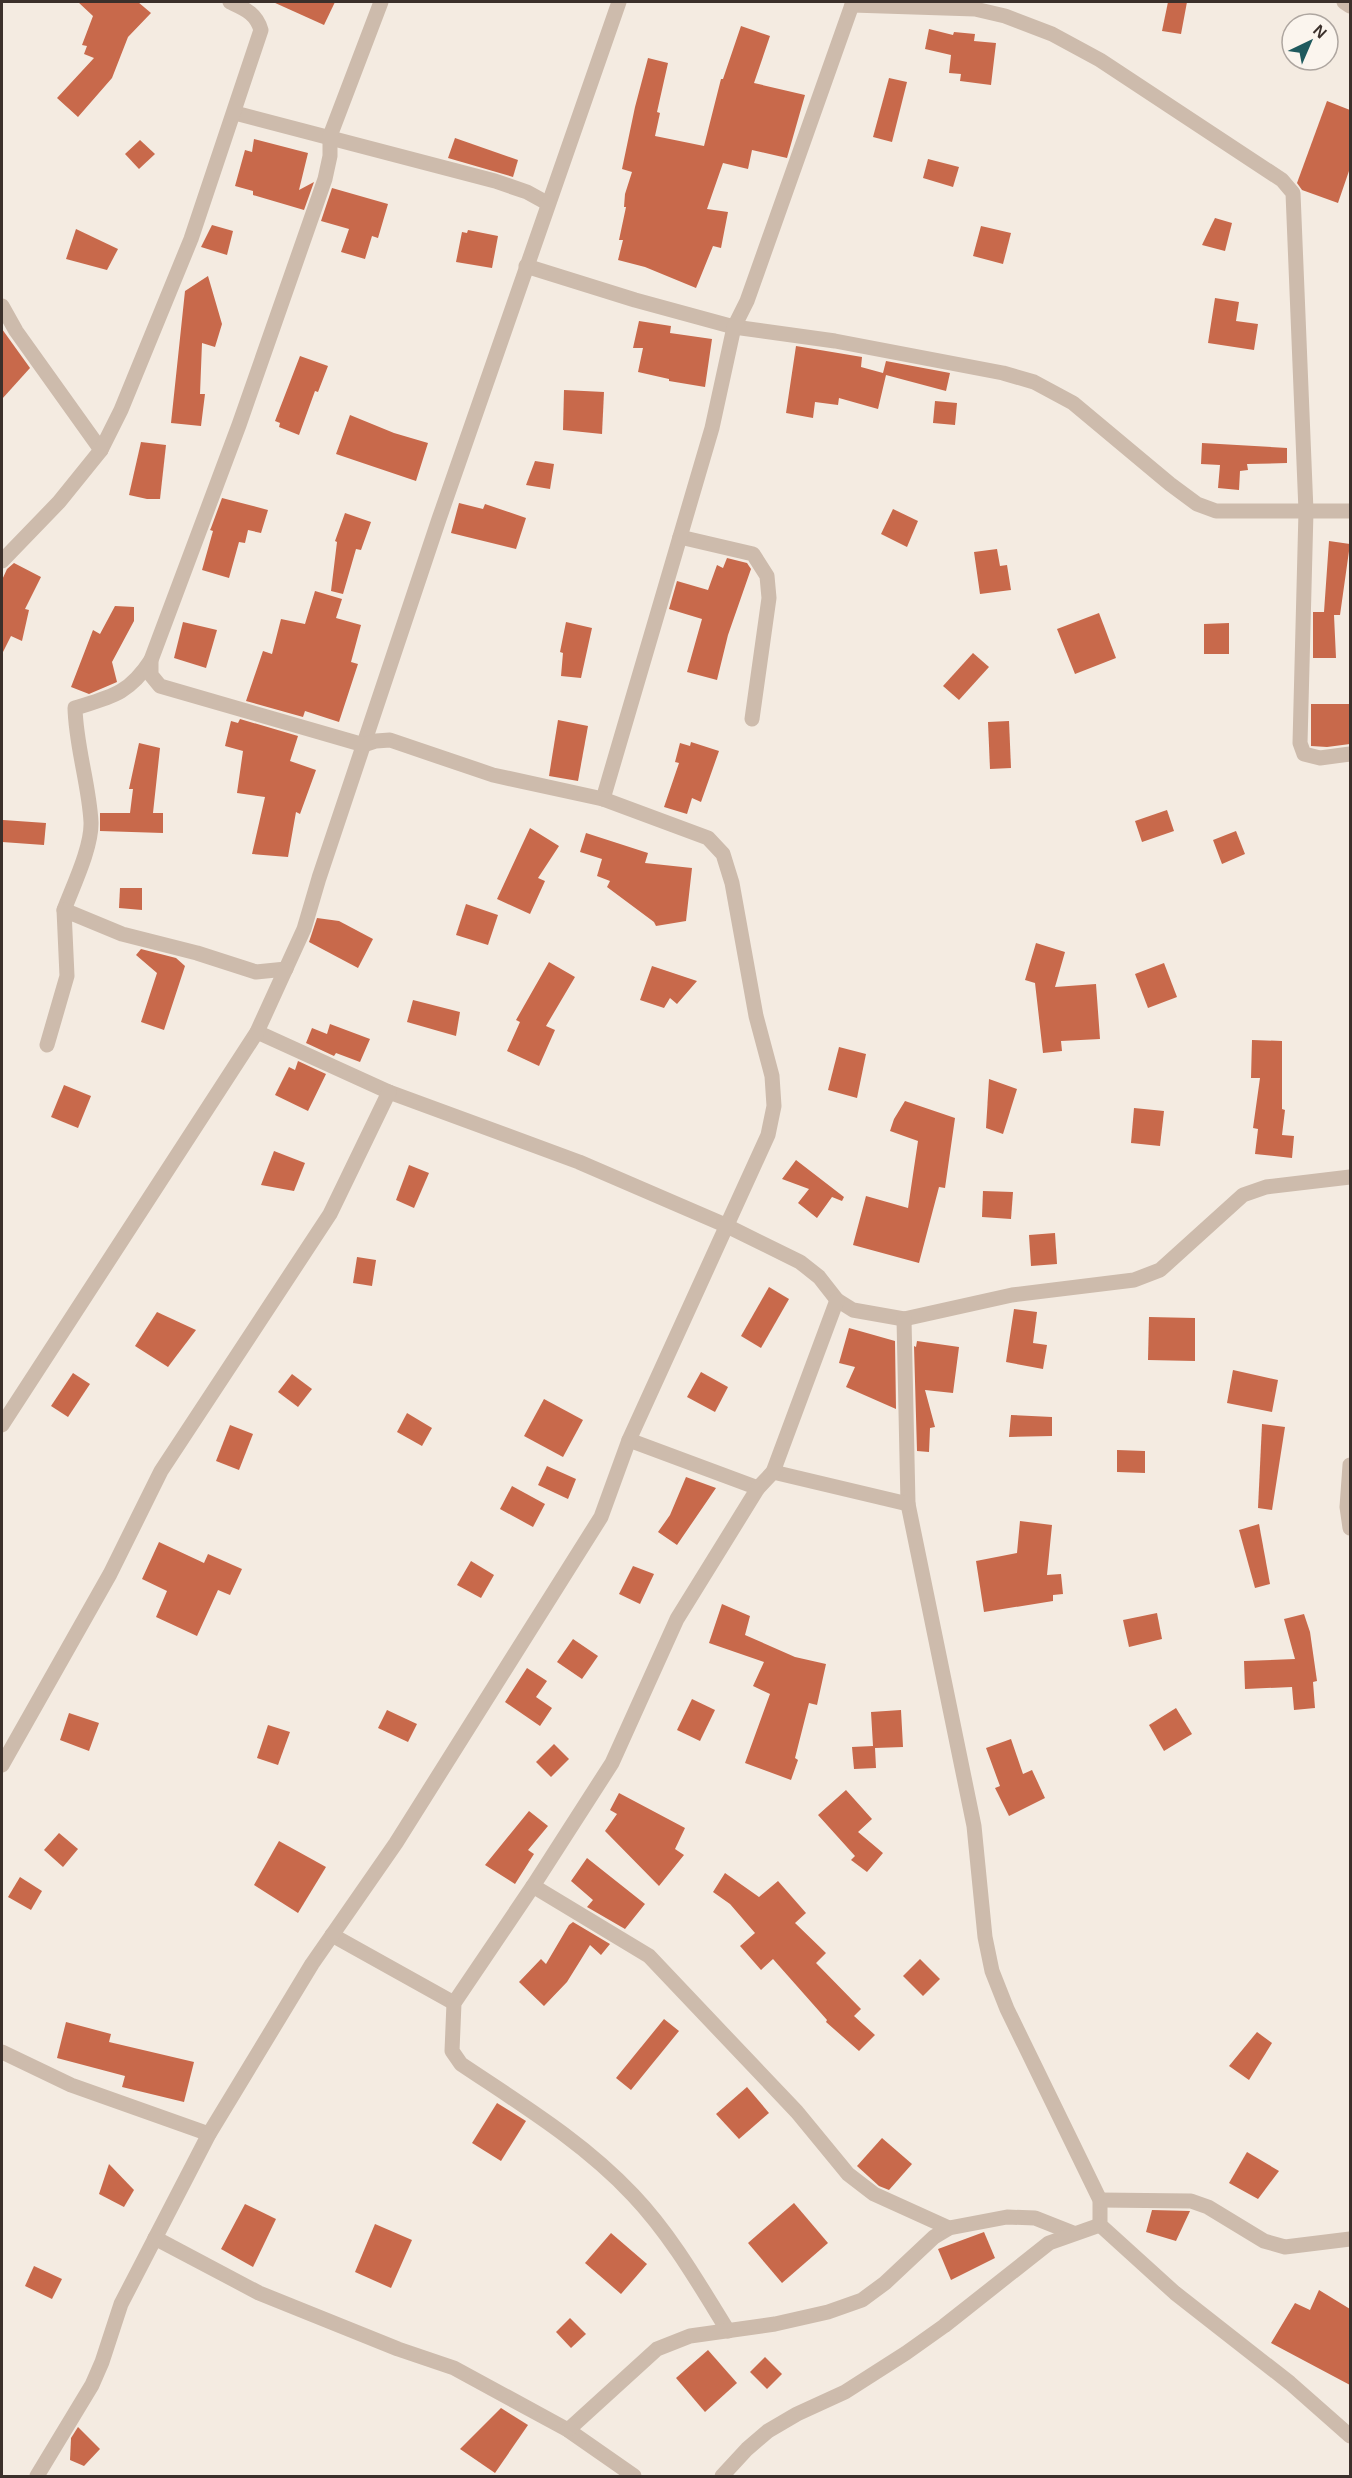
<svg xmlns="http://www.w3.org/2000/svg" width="1352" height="2478" font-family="Helvetica,sans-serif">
<rect width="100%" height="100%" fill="#f4ebe1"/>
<g fill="#c8694b">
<polygon points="78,2 138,2 151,13 128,37 112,78 78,117 57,98 94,58 84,54 87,46 82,45 93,16"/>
<polygon points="273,2 335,2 324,25"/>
<polygon points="1168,2 1187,2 1181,34 1162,31"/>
<polygon points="741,26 770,36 754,83 805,95 787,158 752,150 748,169 723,163 707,209 728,212 721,248 713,246 696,288 645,267 618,260 623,240 619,240 626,207 624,207 625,194 632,172 622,169 635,107 648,58 668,63 657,112 660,113 655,136 704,146 721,79 723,79"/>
<polygon points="929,29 953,35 954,32 975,34 974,41 996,43 991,85 960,81 961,74 949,73 951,55 925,49"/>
<polygon points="889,78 907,82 892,142 873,137"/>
<polygon points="1327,101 1350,110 1350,168 1338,203 1302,190 1297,183"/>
<polygon points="455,138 518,160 513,177 448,158"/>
<polygon points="254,139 308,153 299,190 314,182 304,210 253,195 253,191 235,186 245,150 252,152"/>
<polygon points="140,140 155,154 139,169 125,154"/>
<polygon points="928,159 959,167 953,187 923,178"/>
<polygon points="332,188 388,204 378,238 372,236 365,259 341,252 349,229 321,221"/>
<polygon points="1215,218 1232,223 1225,251 1202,245"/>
<polygon points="212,225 233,231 227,255 201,247"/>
<polygon points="981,226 1011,233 1003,264 973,256"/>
<polygon points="76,229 118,249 107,270 66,259"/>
<polygon points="468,230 498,236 492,268 456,262 462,232 467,233"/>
<polygon points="208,276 222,324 215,347 202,343 200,394 205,394 201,426 171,423 185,291"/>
<polygon points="1215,298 1239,302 1236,321 1258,324 1254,350 1208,343"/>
<polygon points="639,321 671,326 670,333 712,339 705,387 669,381 669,379 638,372 643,348 633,348"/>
<polygon points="2,329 30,368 2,399"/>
<polygon points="796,346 862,357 861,367 883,373 886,361 950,373 946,391 886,375 878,409 839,398 838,405 815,402 813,418 786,413"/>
<polygon points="300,356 328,366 318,392 315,391 299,435 279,427 280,423 275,421"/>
<polygon points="564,390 604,392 602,434 563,430"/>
<polygon points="935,401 957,403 955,425 933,423"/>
<polygon points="350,415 394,433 428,443 416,481 336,454"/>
<polygon points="141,442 166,445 160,499 147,499 129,495"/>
<polygon points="1202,443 1287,448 1287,463 1247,464 1248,470 1240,471 1239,490 1218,488 1220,465 1201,464"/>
<polygon points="535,461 554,464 550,489 526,485"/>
<polygon points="222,498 268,510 261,533 248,530 245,543 239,542 229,578 202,570 213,531 210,530 211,528"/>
<polygon points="459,503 483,509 485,504 526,518 516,549 451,533"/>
<polygon points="893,509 918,521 907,547 881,534"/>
<polygon points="345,513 371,522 361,550 356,549 343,594 331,591 337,542 335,541"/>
<polygon points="1329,541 1350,544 1340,615 1334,615 1336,658 1313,658 1313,612 1324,612"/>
<polygon points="997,549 1000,566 1007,565 1011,590 980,594 974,552"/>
<polygon points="727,558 747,563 751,569 728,635 717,680 687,672 702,619 669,609 677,581 708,590 717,565 723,568"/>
<polygon points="14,563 41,577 25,609 29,610 22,641 11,636 2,654 2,580 7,569"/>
<polygon points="315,591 342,599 336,618 361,625 351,662 358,664 339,722 305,711 303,717 246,701 263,651 272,654 281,619 305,624"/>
<polygon points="115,606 134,607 134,621 112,662 117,682 89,694 71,687 93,630 100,634"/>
<polygon points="1099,613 1116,658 1075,674 1057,629"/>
<polygon points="183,622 217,630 206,668 174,658"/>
<polygon points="566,622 592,628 581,678 561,676 563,653 560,652"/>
<polygon points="1229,623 1229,654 1204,654 1204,624"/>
<polygon points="973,653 989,667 959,700 943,686"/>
<polygon points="1311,704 1350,704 1350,744 1327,747 1311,746"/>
<polygon points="240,719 298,736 290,761 316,770 300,814 296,812 288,857 252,854 265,797 237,793 243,751 225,746 231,721 238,723"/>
<polygon points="558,720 588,726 578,781 549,776"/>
<polygon points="1009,721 1011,768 990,769 988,722"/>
<polygon points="691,742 719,751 701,802 692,798 687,814 664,807 679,763 675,762 680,743 690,746"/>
<polygon points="139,743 160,748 153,813 163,813 163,833 100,831 100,813 130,813 133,789 129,789"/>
<polygon points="1167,810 1174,831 1142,842 1135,821"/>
<polygon points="3,820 46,823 44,845 2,842"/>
<polygon points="530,828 559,846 538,878 545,881 530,914 497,899"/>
<polygon points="1236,831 1245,854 1222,864 1213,840"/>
<polygon points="586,833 648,853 645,863 692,868 686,921 656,926 654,922 607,887 610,881 597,876 602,859 580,852"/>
<polygon points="120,888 142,888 142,910 119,908"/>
<polygon points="466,904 498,915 488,945 456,935"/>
<polygon points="317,918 339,921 373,939 358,968 309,942"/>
<polygon points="1036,943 1065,952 1055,987 1096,984 1100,1039 1061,1041 1062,1051 1043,1053 1035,983 1025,980"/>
<polygon points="141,949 176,958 185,966 164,1030 141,1022 157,973 136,955"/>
<polygon points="549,962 575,977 546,1026 555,1030 539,1066 507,1051 520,1022 516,1020"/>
<polygon points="1164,963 1177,997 1148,1008 1135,974"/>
<polygon points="652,966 697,981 677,1004 670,998 664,1008 640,1000"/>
<polygon points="413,1000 460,1012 456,1036 407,1022"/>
<polygon points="330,1024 370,1039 360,1062 336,1053 334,1056 306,1043 312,1028 327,1034"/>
<polygon points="1252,1040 1282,1041 1282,1109 1285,1110 1282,1135 1294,1136 1292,1158 1255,1154 1258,1129 1253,1128 1260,1078 1251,1078"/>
<polygon points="839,1047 866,1054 857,1098 828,1090"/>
<polygon points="298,1061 326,1074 308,1111 275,1095 289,1067 295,1070"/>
<polygon points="989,1079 1017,1089 1003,1134 986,1128"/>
<polygon points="64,1085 91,1096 78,1128 51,1117"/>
<polygon points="905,1101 955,1118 945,1188 939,1187 919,1263 853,1245 866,1196 908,1208 918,1141 890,1131 894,1119"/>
<polygon points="1134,1108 1164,1111 1160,1146 1131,1143"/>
<polygon points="274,1151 305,1163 294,1191 261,1185"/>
<polygon points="796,1160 844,1197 842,1201 832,1197 817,1218 798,1203 809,1189 782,1179"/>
<polygon points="409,1165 429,1173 414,1208 396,1200"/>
<polygon points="983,1191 1013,1192 1011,1219 982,1217"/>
<polygon points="1055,1233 1057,1264 1031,1266 1029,1235"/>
<polygon points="357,1257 376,1260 372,1286 353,1283"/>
<polygon points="769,1287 789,1299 761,1348 741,1336"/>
<polygon points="1014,1309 1037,1312 1033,1343 1047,1345 1043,1369 1006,1362"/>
<polygon points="157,1312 196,1330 168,1367 135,1346"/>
<polygon points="1149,1317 1195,1318 1195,1361 1148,1360"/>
<polygon points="849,1328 895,1341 896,1409 846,1387 855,1367 839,1363"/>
<polygon points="917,1341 959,1347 953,1393 925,1390 935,1427 930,1428 929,1452 917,1451 914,1346 916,1347"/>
<polygon points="1233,1370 1278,1380 1272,1412 1227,1403"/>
<polygon points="701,1372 728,1387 715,1412 687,1397"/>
<polygon points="73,1373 90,1384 68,1417 51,1406"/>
<polygon points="292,1374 312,1389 298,1407 278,1392"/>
<polygon points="544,1399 583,1420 563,1457 524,1436"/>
<polygon points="407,1413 432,1428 422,1446 397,1432"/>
<polygon points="1011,1415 1052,1417 1052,1436 1009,1437"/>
<polygon points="1262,1424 1285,1427 1272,1510 1258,1508"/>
<polygon points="230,1425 253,1434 239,1470 216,1461"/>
<polygon points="1117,1450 1145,1451 1145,1473 1117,1472"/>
<polygon points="547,1466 576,1479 568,1499 538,1485"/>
<polygon points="686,1477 716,1488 677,1545 658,1532 670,1515"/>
<polygon points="512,1486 545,1504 533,1527 500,1509"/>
<polygon points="1020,1521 1052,1525 1047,1575 1061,1574 1063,1594 1053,1595 1053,1601 984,1612 976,1561 1017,1553"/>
<polygon points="1259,1524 1270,1584 1255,1588 1239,1530"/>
<polygon points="159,1542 204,1563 208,1554 242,1569 230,1595 218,1590 197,1636 156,1617 167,1591 142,1579"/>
<polygon points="471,1561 494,1575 481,1598 457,1585"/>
<polygon points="633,1566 654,1574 640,1604 619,1594"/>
<polygon points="722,1604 750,1616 745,1635 795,1657 826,1664 817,1705 809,1703 795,1758 798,1760 791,1780 745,1763 770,1694 753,1686 764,1662 709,1643"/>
<polygon points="1157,1613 1162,1639 1129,1647 1123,1620"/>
<polygon points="1304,1614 1310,1632 1317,1681 1313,1682 1315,1708 1294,1710 1292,1687 1245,1689 1244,1661 1295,1659 1284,1619"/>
<polygon points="573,1639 598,1656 582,1679 557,1662"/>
<polygon points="527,1668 547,1681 536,1697 552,1708 540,1726 505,1702"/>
<polygon points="692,1699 715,1710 700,1741 677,1730"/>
<polygon points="1176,1708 1192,1734 1164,1751 1149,1725"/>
<polygon points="387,1710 417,1724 408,1742 378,1728"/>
<polygon points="901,1710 903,1747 875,1748 876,1768 854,1769 852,1747 873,1746 871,1712"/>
<polygon points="69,1713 99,1723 89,1751 60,1740"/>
<polygon points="268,1725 290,1732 278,1765 257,1758"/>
<polygon points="1011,1739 1023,1774 1032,1770 1045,1798 1009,1816 995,1788 1000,1786 986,1748"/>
<polygon points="554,1744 569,1759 551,1777 536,1762"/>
<polygon points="846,1790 872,1819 858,1832 883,1853 867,1872 851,1860 855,1856 818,1815"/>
<polygon points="619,1793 685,1828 675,1849 684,1855 659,1886 605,1831 617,1814 610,1810"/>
<polygon points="529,1811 548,1826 528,1850 534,1854 515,1884 485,1865"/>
<polygon points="59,1833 78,1849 63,1867 44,1850"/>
<polygon points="279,1841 326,1867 298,1913 254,1885"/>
<polygon points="587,1858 645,1904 625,1929 587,1907 593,1900 571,1881"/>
<polygon points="725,1873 759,1897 778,1881 806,1913 795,1923 826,1953 816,1963 861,2009 854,2016 875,2035 859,2051 826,2022 827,2020 773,1959 761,1970 740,1946 755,1933 730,1904 713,1892"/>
<polygon points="20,1877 42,1891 31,1910 8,1897"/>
<polygon points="573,1922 610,1944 601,1955 590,1945 567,1982 544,2006 519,1982 541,1959 546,1964 569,1925"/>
<polygon points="920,1959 940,1979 923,1996 903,1976"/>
<polygon points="664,2019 679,2031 631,2090 616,2078"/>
<polygon points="66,2022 111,2034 109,2042 194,2062 184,2102 122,2087 125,2076 57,2058"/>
<polygon points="1257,2032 1272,2043 1249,2080 1229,2066"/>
<polygon points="747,2087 769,2113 739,2139 716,2114"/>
<polygon points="497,2103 526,2121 501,2161 472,2143"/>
<polygon points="882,2138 912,2164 889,2190 879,2186 857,2166"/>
<polygon points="1247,2152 1279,2171 1258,2199 1229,2183"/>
<polygon points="109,2164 134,2190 124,2207 99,2194"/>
<polygon points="794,2203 828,2243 782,2283 748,2243"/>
<polygon points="245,2204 276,2219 253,2267 221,2249"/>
<polygon points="1152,2210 1190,2211 1176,2241 1146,2232"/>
<polygon points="375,2224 412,2240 391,2288 355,2272"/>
<polygon points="984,2232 995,2258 951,2280 938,2249"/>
<polygon points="611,2233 647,2264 621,2294 585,2263"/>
<polygon points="34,2266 62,2279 52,2299 25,2286"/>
<polygon points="1319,2290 1350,2309 1350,2385 1271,2343 1295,2303 1310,2310"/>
<polygon points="570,2318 586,2334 571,2348 556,2332"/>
<polygon points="708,2350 737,2383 705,2412 676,2378"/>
<polygon points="765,2357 782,2374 767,2389 750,2372"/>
<polygon points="501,2408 528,2425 495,2473 460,2449"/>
<polygon points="78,2427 100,2449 84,2466 70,2460 71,2438"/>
</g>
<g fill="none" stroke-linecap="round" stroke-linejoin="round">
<g stroke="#cdbbac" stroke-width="15">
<polyline points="1344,2 1350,6"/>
<polyline points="852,5 975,9 1005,16 1052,34 1100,60 1282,180 1293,193 1306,511 1300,743 1304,754 1320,758 1350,754"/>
<polyline points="235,113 495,181 527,192 547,203"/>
<polyline points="526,266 635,300 734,327 835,341 1003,373 1034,382 1073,403 1170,484 1197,504 1216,511 1350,511"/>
<polyline points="2,306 16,331 101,450"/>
<polyline points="680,537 753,554 767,576 769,598 752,719"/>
<path d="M2 561 59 502 101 450 121 410 191 239 261 30C256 13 245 9 230 2"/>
<polyline points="603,799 712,428 734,327 747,301 853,2"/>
<path d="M64 910C73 886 92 847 91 822 89 784 76 747 75 708 111 697 129 694 151 660"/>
<polyline points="257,1032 389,1092 579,1162 725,1225 800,1262 819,1277 837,1300 853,1310 904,1319 1012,1295 1134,1280 1160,1270 1243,1195 1266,1187 1350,1177"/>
<polyline points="47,1045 67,976 64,910 122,934 197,953 256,972 286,969"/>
<polyline points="904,1319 908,1504 974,1826 985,1937 992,1971 1007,2009 1100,2200 1100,2225 1175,2293 1290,2383 1350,2436"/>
<polyline points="2,1425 257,1032 304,929 319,878 439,519 619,2"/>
<polyline points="629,1440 758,1488"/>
<polyline points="1350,1465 1347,1507 1350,1528"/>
<polyline points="773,1472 908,1504"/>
<polyline points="2,1765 110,1574 161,1471 330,1214 389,1092"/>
<polyline points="533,1886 649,1956 797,2112 848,2174 874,2194 949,2228"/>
<polyline points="332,1935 454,2003"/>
<polyline points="2,2052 71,2085 209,2134"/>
<polyline points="1100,2200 1191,2201 1208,2207 1264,2241 1285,2247 1350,2239"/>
<polyline points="155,2238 259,2293 398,2349 454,2368 568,2430 634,2476"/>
<path d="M728 2331C699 2284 671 2235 633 2195 583 2142 522 2105 461 2064L452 2051 454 2003 533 1886 612 1763 677 1619 758 1488 773 1472 837 1300"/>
<polyline points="568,2430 657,2349 690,2336 775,2324 828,2312 862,2300 885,2283 934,2237 949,2228 1007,2217 1035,2218 1073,2233"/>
<polyline points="37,2476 92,2385 102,2362 121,2304 209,2134 312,1964 396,1843 601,1517 629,1440 768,1135 774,1106 772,1076 756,1016 732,883 723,854 708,838 603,799 493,775 390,740 376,741 364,745 160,686 151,675 151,660 239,425 325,179 330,156 330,136 381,2"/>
<polyline points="722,2476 747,2449 768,2431 797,2414 845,2392 906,2353 944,2326 1049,2243 1100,2225"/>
</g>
</g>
<rect width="1352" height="2478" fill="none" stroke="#3b302b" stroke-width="6"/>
<g transform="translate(1310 42) rotate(44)"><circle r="28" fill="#fbf5ee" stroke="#aea6a0" stroke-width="1.5"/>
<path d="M0-4.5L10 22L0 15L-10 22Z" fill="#1f5a5e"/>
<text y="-9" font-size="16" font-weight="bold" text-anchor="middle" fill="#3b302b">N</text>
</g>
</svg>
